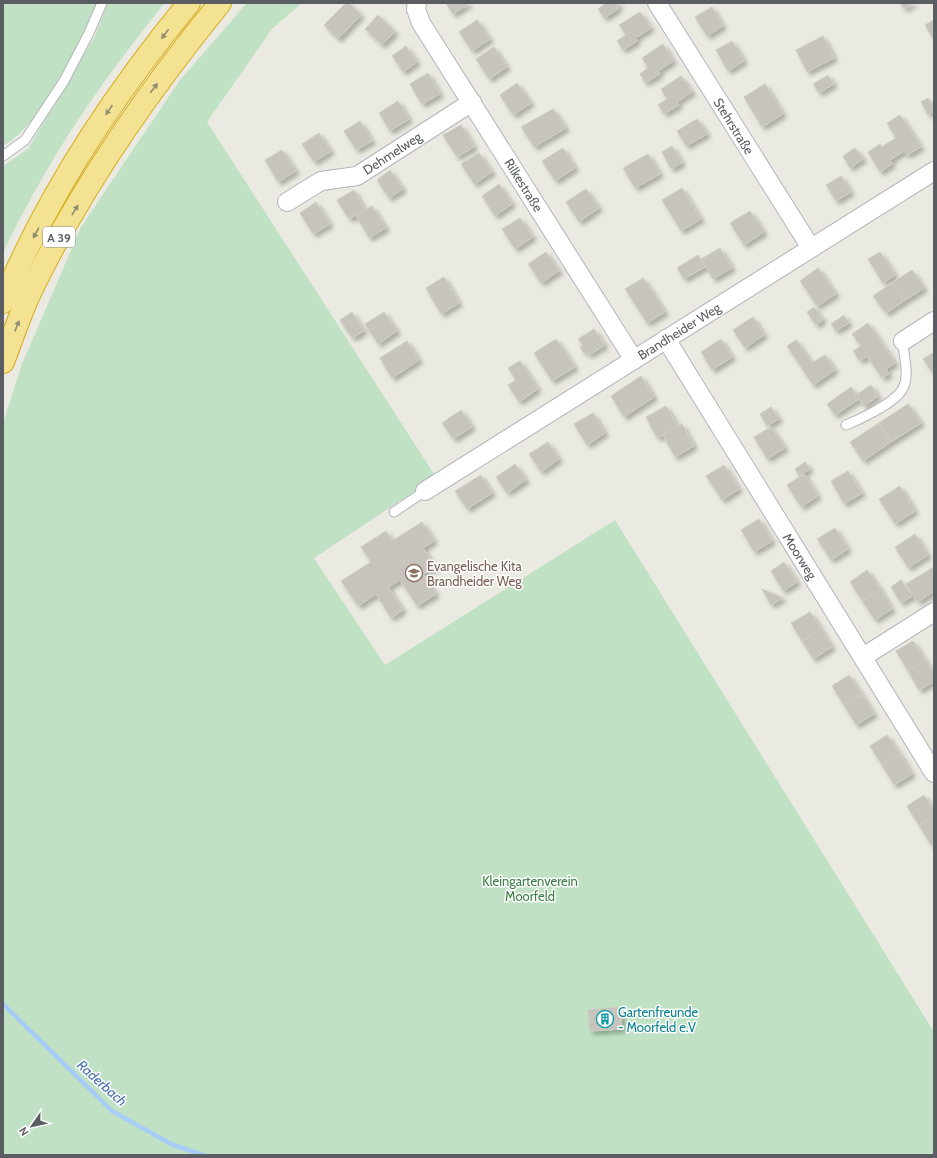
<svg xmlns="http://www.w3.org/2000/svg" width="937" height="1158" font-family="Cabin,sans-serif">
<defs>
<filter id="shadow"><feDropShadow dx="3.5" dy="3.5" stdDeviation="2" flood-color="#0004"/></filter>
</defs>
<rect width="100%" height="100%" fill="#ebeae2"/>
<g fill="#c0e1c3">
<path d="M3 3H96C84 34 69 63 51 91 42 106 33 121 20 133 15 138 9 142 3 146Z"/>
<path d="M108 3H164C141 34 116 64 95 95 60 145 29 198 3 253V166L28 149 95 36Z"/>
<polygon points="247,3 302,3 272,29 207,122 436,477 314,558 385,665 615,520 934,1032 934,1155 3,1155 3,423 22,364 81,227 180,80"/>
</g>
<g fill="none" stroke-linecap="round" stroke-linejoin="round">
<polyline stroke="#a7cdf6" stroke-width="4.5" points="3,1004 112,1111 171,1144 203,1155"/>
</g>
<g fill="#c7c4be" stroke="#cfccc1" filter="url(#shadow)">
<polygon points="346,3 349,3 361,15 338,39 324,25"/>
<polygon points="446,3 470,3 453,14"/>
<polygon points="606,3 621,3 616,6 618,9 604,18 598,9"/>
<polygon points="900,3 914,3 904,9"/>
<polygon points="712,7 723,26 707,36 695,17"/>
<polygon points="640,12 651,28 635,38 637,41 623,50 617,41 626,35 619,25"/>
<polygon points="378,15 395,32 382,45 365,29"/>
<polygon points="477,20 490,39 472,51 459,32"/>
<polygon points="934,20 934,40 925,25"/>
<polygon points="823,36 834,58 807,72 796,50"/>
<polygon points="732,41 744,61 728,71 716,50"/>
<polygon points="663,44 673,61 658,71 660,74 645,83 640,74 648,68 642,58"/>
<polygon points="406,46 417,62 403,72 392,56"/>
<polygon points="494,47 507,67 489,79 476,59"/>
<polygon points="428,73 440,94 422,104 410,84"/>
<polygon points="828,75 834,84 819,93 813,84"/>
<polygon points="681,76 692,92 677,102 679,105 664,114 658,105 667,99 661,89"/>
<polygon points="517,83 531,103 513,115 500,95"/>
<polygon points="765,84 783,114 762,127 744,97"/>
<polygon points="928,98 934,108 934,111 928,115 921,102"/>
<polygon points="398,101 409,119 390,131 379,113"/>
<polygon points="553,109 566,128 534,147 521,127"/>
<polygon points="900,115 921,147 907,155 904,151 890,160 892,164 880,172 868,152 880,144 881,147 896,138 887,123"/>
<polygon points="697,119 707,134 686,146 677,131"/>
<polygon points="360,121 372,141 356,150 344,131"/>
<polygon points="461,125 474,147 457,157 443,135"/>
<polygon points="319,133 331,151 314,162 302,144"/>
<polygon points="672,146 682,163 671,169 662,152"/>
<polygon points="563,148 575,168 555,181 542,161"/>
<polygon points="855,148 863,159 850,168 843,156"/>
<polygon points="282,150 296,171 278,182 265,160"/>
<polygon points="479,153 492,172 474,184 461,164"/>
<polygon points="648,154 660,174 635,188 623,168"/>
<polygon points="390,170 403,189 389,198 377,180"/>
<polygon points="841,176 851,192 836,201 826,185"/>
<polygon points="499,184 512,204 495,216 482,196"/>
<polygon points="682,188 701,219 681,231 662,200"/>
<polygon points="586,189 599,208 579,222 566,202"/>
<polygon points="354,190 365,210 349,219 337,200"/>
<polygon points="316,202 330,224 313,234 300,213"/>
<polygon points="372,206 386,228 369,238 356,215"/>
<polygon points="750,211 764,232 744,245 730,223"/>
<polygon points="520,218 533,237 515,249 502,229"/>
<polygon points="720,248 732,268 713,279 701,259"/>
<polygon points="546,252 559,271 541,283 528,264"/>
<polygon points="880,252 895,275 883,283 868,259"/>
<polygon points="698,255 705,267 684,279 677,268"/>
<polygon points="818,268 836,294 817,306 800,281"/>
<polygon points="912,270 924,288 904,301 892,283"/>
<polygon points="444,277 459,303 441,314 426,288"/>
<polygon points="643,278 665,312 647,323 625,289"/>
<polygon points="892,283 904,301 886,313 873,296"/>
<polygon points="814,307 823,320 816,325 807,312"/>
<polygon points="352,312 364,331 352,338 340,320"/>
<polygon points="384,312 397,331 378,344 365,324"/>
<polygon points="844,315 849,323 836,331 831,324"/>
<polygon points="753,317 764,335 745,348 733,330"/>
<polygon points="868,323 895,363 886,369 889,374 882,378 867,356 860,361 853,351 861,346 852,334"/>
<polygon points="594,329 605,345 589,355 586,351 583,352 580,347 583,346 578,339"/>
<polygon points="556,339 575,367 552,381 534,353"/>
<polygon points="721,339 732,357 712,370 701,352"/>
<polygon points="796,340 812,363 825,355 835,370 813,385 787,346"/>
<polygon points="407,341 419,360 392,378 380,358"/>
<polygon points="934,352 934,375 923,359"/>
<polygon points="520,361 538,389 519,402 508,385 516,380 508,368"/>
<polygon points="641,376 654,397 624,417 611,396"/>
<polygon points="871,385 878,396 864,406 856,395"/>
<polygon points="851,387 859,399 835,415 827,404"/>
<polygon points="908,404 921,423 891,442 879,423"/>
<polygon points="666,406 678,427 657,438 646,417"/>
<polygon points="771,407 779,419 767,426 760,414"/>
<polygon points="461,410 472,427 453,439 442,423"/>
<polygon points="593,413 605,433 587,445 574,424"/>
<polygon points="879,423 891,442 863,461 850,442"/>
<polygon points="682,424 694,446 675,457 663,435"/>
<polygon points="771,427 785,448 767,459 754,437"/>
<polygon points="548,442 559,459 541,472 529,454"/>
<polygon points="805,462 810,469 799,476 795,469"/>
<polygon points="515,464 526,480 507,493 496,477"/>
<polygon points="724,465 739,489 722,500 706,476"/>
<polygon points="848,471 862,493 844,504 831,481"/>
<polygon points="804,474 818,496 801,507 787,485"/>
<polygon points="481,475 492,493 467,509 455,491"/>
<polygon points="900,486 915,511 895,524 879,499"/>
<polygon points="759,519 772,541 754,552 741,530"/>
<polygon points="422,522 434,541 423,548 435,567 423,574 436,594 417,606 400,580 388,587 403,610 391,618 376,594 358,606 341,581 371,562 361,547 386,531 392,541"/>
<polygon points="835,528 848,549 831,560 817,539"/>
<polygon points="915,534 928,555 908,568 895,547"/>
<polygon points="784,562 797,582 783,591 771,571"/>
<polygon points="932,568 934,571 934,591 918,602 906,584"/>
<polygon points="867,570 880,589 862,601 850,582"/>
<polygon points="901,580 912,596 901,603 891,587"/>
<polygon points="762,589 783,598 771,605"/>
<polygon points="880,589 892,609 875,620 862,601"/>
<polygon points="810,612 821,629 802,641 791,623"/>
<polygon points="821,629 832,647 813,659 802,641"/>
<polygon points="913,641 925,660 908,671 896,651"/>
<polygon points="925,660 934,675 934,682 919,690 908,671"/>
<polygon points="849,675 862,695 844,705 832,686"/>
<polygon points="862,695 874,714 856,725 844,705"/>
<polygon points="887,735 900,754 882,765 870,746"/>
<polygon points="900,754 912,774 894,785 882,765"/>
<polygon points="924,795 934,810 934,816 919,825 907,806"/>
<polygon points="934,816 934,843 931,845 919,825"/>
<polygon points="620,1007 622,1029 590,1031 588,1010"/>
</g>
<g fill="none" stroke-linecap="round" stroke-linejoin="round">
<g stroke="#b2b4b8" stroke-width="11">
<g id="service">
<polyline points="3,156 25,140 64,81 89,33 102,3"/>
<path d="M846 425C861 419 887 406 898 395 903 390 906 382 906 375 907 364 903 353 903 341"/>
<polyline points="394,512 425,491"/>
</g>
</g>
<g stroke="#b2b4b8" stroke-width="20">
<g id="minor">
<polyline points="417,3 416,9 421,23 634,360"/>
<polyline points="657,3 811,248"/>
<polyline points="287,202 321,181 357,176 472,102"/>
<polyline points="666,339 934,773"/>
<polyline points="903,341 934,321"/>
<polyline points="425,491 934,171"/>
<polyline points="863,657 934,612"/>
</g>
</g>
<g stroke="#d8ab16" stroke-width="24">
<g id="motorway">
<path d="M3 302C48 193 115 93 189 3"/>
<path d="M3 362C11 341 19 318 28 297 78 191 146 94 220 3"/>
</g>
</g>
<use href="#service" stroke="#fff" stroke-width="9"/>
<use href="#minor" stroke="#fff" stroke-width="18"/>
<use href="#motorway" stroke="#f2e292" stroke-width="22"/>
</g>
<defs><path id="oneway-solid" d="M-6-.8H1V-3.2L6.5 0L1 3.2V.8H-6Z"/></defs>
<g fill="#8f8c72">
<use href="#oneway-solid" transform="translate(165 34) rotate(127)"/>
<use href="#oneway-solid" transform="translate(154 88) rotate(-53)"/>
<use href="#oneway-solid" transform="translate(109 110) rotate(124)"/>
<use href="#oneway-solid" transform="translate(75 210) rotate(-59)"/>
<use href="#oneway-solid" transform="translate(36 233) rotate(118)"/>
<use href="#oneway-solid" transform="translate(17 326) rotate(-68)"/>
</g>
<defs>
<g id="school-ring" transform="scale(0.9)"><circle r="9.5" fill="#fff" stroke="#8d6e63" stroke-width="1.5"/><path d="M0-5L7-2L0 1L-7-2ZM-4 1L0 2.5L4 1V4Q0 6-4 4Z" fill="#8d6e63"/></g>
<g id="building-ring" transform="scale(0.9)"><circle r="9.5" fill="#fff" stroke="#0f9aa8" stroke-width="1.5"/><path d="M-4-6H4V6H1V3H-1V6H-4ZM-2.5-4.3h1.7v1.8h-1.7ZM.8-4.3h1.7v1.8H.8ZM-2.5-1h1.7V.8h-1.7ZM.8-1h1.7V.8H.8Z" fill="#0f9aa8"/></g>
</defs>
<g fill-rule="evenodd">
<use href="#school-ring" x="414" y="573"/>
<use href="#building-ring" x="605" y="1019"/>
</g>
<g text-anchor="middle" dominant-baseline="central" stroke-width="3" stroke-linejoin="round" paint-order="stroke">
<rect fill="#fff" stroke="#8c8e90" stroke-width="1" x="43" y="227" width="32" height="20" rx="3"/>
<g font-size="12" font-weight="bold" fill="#5a5d61">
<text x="59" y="237">A 39</text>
</g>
<g font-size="13" fill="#5a5d61" stroke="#fff">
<text transform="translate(734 126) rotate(58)">Stehrstraße</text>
<text transform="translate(392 153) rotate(-33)">Dehmelweg</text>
<text transform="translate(524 185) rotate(58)">Rilkestraße</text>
<text transform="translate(679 331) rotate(-32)">Brandheider Weg</text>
<text transform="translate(800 556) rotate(58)">Moorweg</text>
</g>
<g font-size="13" fill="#785e54" stroke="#fff" text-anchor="start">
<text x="427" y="566">Evangelische Kita<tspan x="427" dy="15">Brandheider Weg</tspan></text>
</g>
<g font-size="13" fill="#3c7e45" stroke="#fff">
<text x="530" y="881">Kleingartenverein<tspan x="530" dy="15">Moorfeld</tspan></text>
</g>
<g font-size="13" fill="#0d838f" stroke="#fff" text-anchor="start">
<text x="618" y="1012">Gartenfreunde<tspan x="618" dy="15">- Moorfeld e.V</tspan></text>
</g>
<g font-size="14" font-style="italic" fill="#4a73ae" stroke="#fff">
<text transform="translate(102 1083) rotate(42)">Raderbach</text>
</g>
</g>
<rect width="937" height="1158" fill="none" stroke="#5a5d61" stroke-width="8"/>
<g transform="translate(32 1126) rotate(236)" stroke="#ffffff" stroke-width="3" paint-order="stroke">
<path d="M0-3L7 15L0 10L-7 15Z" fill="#5a5d61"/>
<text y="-6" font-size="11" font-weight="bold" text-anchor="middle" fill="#5a5d61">N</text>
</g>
</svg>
